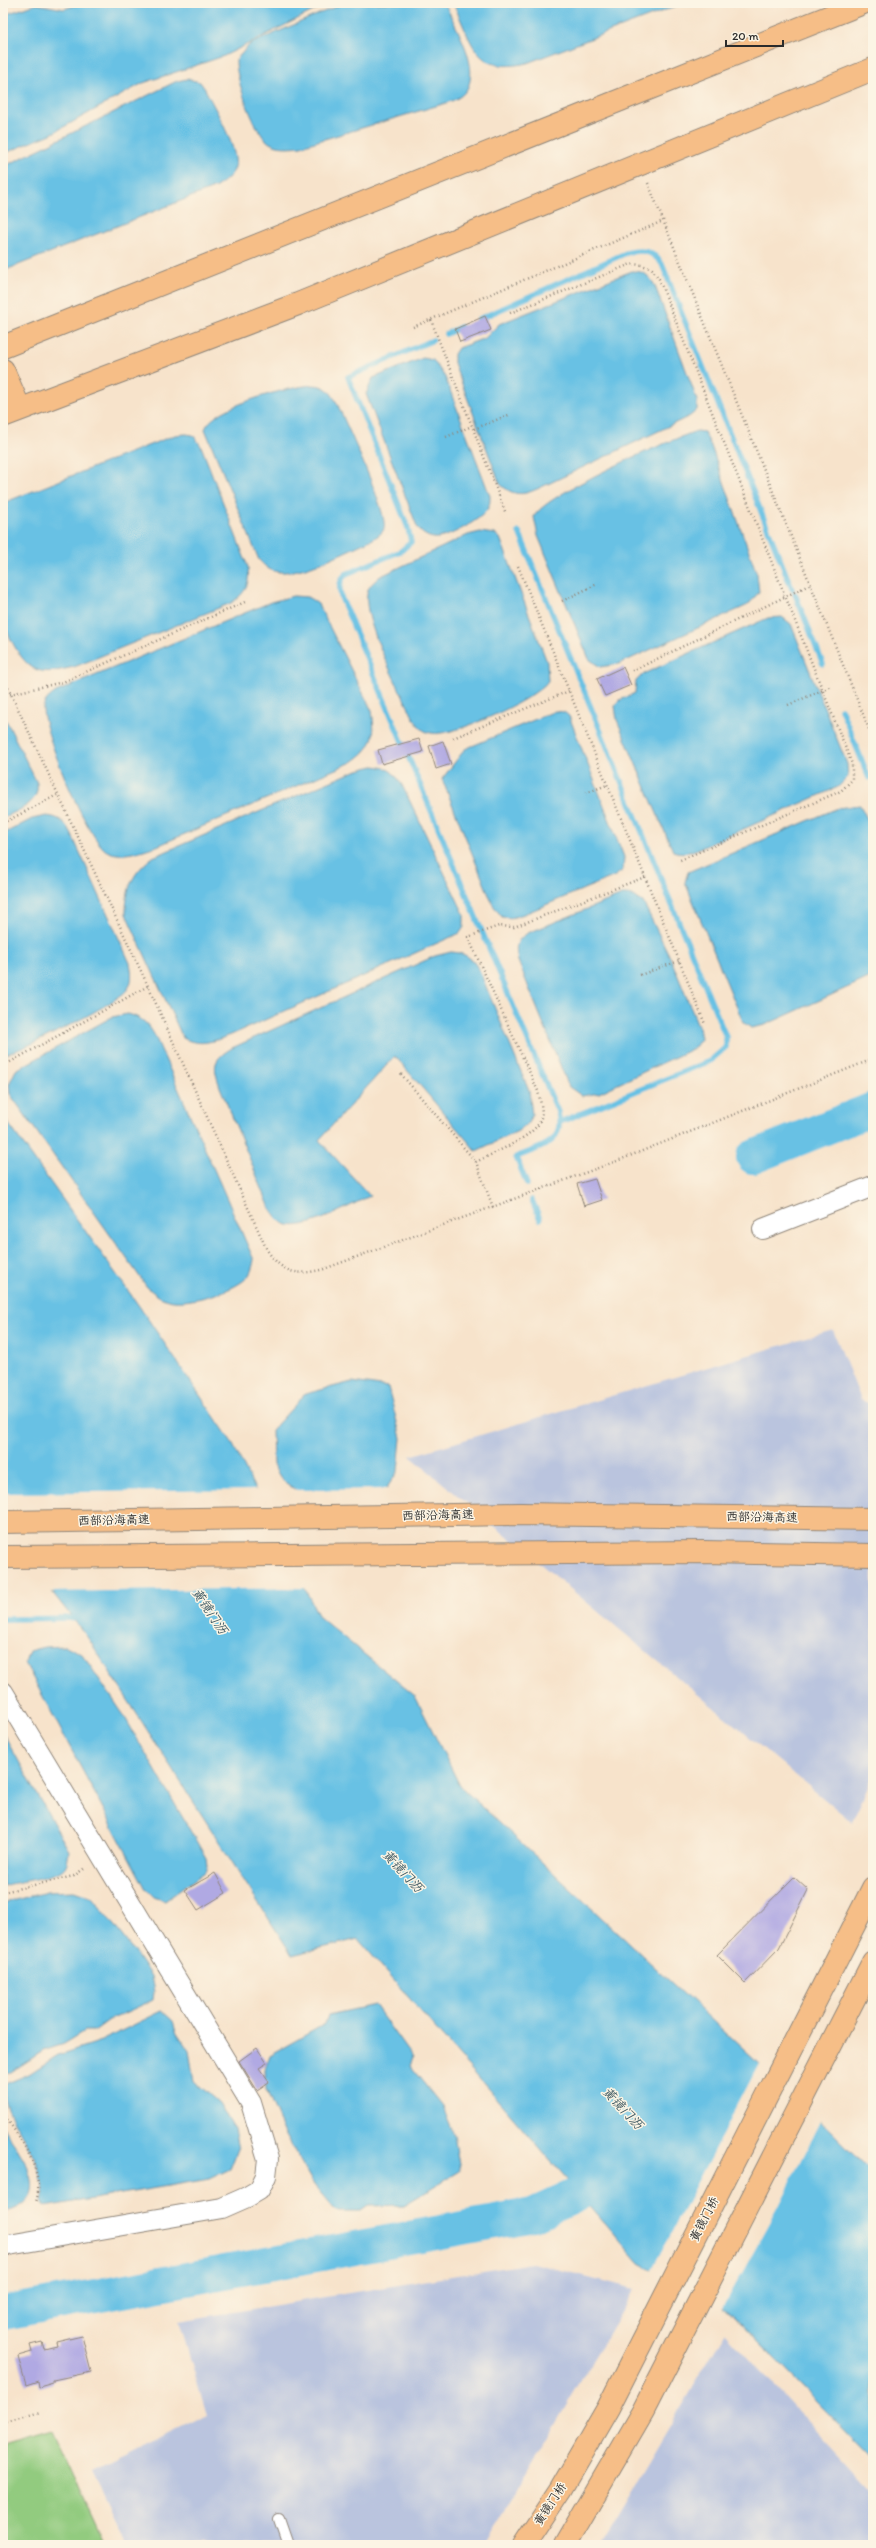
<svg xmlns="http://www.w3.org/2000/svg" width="876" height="2548" font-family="Itim,'LXGW WenKai TC',sans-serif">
<rect width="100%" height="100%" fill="#fcf5e5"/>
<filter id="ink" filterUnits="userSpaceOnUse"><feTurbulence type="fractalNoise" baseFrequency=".025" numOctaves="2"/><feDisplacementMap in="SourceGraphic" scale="8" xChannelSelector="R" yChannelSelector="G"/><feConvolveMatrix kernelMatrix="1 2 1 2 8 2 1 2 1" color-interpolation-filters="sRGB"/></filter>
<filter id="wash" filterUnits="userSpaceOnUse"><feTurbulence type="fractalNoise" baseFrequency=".012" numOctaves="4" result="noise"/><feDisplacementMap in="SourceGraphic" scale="16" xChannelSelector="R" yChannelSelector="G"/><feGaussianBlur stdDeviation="0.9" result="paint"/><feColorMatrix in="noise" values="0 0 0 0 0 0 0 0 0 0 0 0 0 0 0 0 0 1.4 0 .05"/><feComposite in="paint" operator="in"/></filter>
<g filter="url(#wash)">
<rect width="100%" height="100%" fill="#f7e3cb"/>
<g fill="#bac4de">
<polygon points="833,1330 861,1400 873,1405 873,1776 852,1822 410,1456"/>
<polygon points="532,2263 635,2289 484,2545 128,2545 92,2471 207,2415 179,2321"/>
<polygon points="725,2332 873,2493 873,2545 599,2545"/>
</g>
<polygon fill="#92cb7f" stroke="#5e7b55" points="52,2430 105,2545 3,2545 3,2444"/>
<g fill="#67c1e4" stroke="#497688">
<polygon points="83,3 329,3 224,56 143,83 51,134 3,154 3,15 37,4 64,9"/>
<path d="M344 3H445C454 26 479 62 468 87 464 96 455 100 446 103L301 146C289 147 275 149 266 140 253 128 235 77 236 60L250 44Z"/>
<path d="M453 3H684L527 63C474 75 473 43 453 3Z"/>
<path d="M187 79 200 82 205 89C213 106 242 153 234 170 230 178 222 183 216 187L3 271V167L177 81Z"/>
<path d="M632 271C644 271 649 275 655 286L697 400V410L690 416 550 483C530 492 518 501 500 484L454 363V354L458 348 485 338 499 324Z"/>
<path d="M423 358 433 360 445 377 490 496C490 502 490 506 486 511 480 520 445 540 434 538 427 537 423 534 418 529L366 394 373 378Z"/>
<path d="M313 385C327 386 330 391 337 403 345 423 389 513 384 529 382 534 377 536 373 539 349 549 298 578 274 571 267 569 264 565 259 560L205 429C213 406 289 387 313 385Z"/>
<path d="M697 431 704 432 711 446 757 574 759 592 748 605 619 664 600 667 589 659 538 536 534 517C543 495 669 440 697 431Z"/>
<path d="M186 434 193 435 201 446 248 567C250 584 246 593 231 603L74 667C63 669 47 675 35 669 21 663 5 632 3 616 0 579 3 540 3 503L175 435Z"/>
<path d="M480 532 495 534 500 538 547 662 548 681C536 699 452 738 431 733 422 732 417 724 413 717 400 689 363 623 367 594 368 586 374 582 379 577L468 535Z"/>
<path d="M293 596 308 597 318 604 372 711C376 737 374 747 352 762L157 846C142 850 122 859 107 851 88 841 42 730 43 708 44 701 50 696 56 692L271 602Z"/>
<path d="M782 617 791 624 847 764 848 777 838 787 703 847C692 851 684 855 673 851L617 720 615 706 620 700 635 693 636 681 643 674 768 618Z"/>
<polygon points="555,711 564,712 569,716 624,857 623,870 615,876 524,914 511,918 502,917 493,905 442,779 465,749"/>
<path d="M3 714 37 783C40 804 18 810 3 818Z"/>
<path d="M373 766C389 767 394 772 402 785L464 914V927L460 933 231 1035C214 1041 200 1047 183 1038L126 914C126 888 132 873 153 857L355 771Z"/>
<polygon points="860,805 873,830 873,976 765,1025 751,1028 743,1022 685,882 688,872 838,808"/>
<path d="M46 816C59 817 64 821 71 833L130 963C132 973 133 982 127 990 117 1003 20 1052 3 1055V834L32 819Z"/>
<path d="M622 895H631L643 902 671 959 699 1028 701 1039 694 1048 599 1093 582 1096 569 1087 518 961C515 947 515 941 528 933Z"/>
<path d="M451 952C467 953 473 959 480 972L529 1091 532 1114 528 1123 518 1131 476 1151 395 1056 319 1140 370 1196C350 1205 309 1230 288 1225 280 1224 274 1214 270 1208L220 1087C213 1066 212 1060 232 1048L435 956Z"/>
<path d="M128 1014C142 1018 148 1023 155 1036L254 1260C253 1265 252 1270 249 1275 239 1290 192 1303 174 1301 162 1300 155 1294 147 1287L10 1094 9 1084 16 1070 112 1017Z"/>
<polygon points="3,1116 139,1306 231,1441 319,1617 415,1696 460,1786 831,2131 873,2173 873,2459 732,2315 639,2263 358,1939 292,1955 88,1638 3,1529"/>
<polygon points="352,1382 388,1387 401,1438 398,1471 382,1495 300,1493 282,1480 273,1465 272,1430 305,1394"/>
<polygon points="66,1646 82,1654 123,1714 206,1858 207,1866 205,1872 165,1901 154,1897 146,1889 25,1663 29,1651 44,1647"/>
<path d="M3 1733 69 1851C68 1856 68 1863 65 1867 57 1878 18 1881 3 1886Z"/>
<polygon points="75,1891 92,1897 130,1946 151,1976 154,1992 153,2000 109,2020 94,2031 85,2031 64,2044 43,2051 11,2072 3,2073 3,1903 47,1892"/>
<polygon points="375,2005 413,2058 410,2066 442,2106 454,2135 460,2171 404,2205 368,2206 361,2211 336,2211 314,2185 285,2134 266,2090 265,2069 270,2055 325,2024 328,2015"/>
<path d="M162 2011 173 2021 176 2031 189 2051 194 2081 219 2103 234 2129 238 2149 230 2169 209 2179 45 2207 41 2202C52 2159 3 2125 3 2085L29 2074 58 2055 101 2041Z"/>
<path d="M3 2128C23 2157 58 2199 3 2213Z"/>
</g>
<g fill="#f7e3cb">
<polygon points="388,1489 382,1497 299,1495 291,1490"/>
<polygon points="258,1490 307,1588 50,1592 3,1532 3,1493"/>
<polygon points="760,2062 822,2119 778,2208 721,2311 651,2272"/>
</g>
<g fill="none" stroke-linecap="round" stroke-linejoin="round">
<g stroke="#67c1e4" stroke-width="5.5">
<path d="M479 319 626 253C642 249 652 250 662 264L792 589"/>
<polyline points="446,334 461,327"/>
<path d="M433 340 348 377 408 528 411 542 401 551 346 574C339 581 339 587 341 597L558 1112C565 1144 541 1147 516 1157L527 1184"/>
<polyline points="519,532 726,1037 726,1047 710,1061 560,1122"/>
<polyline points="795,594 823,664"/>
<polyline points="841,709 869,778"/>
<polyline points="532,1200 540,1219"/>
<polyline points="3,1619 80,1618"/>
</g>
<g stroke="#67c1e4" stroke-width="34">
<polyline points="753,1157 873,1109"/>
<polyline points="3,2313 533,2215 609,2180"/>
</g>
</g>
<g id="blocks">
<g fill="#b0a9e3">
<polygon points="485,316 491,330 460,342 455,329"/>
<polygon points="623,667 631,685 605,696 597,679"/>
<polygon points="419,739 423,752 382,764 378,750"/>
<polygon points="443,741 451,764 436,769 429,746"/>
<polygon points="595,1179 602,1200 584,1206 577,1184"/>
<polygon points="215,1873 226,1893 198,1910 185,1890"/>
<polygon points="794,1877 808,1890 779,1948 745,1983 717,1955"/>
<polygon points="257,2048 267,2063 259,2068 269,2082 257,2090 239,2061"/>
<polygon points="82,2336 91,2372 53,2380 53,2383 39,2387 38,2381 26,2385 18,2356 32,2352 30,2345 42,2342 44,2349 57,2346 56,2342"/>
</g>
</g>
</g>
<g filter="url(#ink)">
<use href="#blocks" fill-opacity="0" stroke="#91877b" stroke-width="1"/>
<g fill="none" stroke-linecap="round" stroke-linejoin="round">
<g stroke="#91877b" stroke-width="12">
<polyline id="service" points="279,2519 288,2545"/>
</g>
<g stroke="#91877b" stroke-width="22">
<g id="minor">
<polyline points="763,1229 873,1186"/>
<polyline points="3,1692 251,2103 268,2159 266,2176 259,2190 247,2197 222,2208 3,2246"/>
</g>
</g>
<g stroke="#91877b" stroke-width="24">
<g id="primary">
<polyline points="524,2545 561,2489 608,2408 873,1888"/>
<polyline points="565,2545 643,2411 873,1962"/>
</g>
</g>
<g stroke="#91877b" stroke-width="24">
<g id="trunk">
<polyline points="3,347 863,3"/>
<polyline points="3,370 20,409"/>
<polyline points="3,416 298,304 873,69"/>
</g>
</g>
<g stroke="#91877b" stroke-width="24">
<g id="motorway">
<polyline points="3,1522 520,1514 873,1519"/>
<polyline points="3,1557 703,1552 873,1555"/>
</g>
</g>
<g stroke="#91877b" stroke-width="2.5" stroke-dasharray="1 3" stroke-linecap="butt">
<polyline points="648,183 873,739"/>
<polyline points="510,313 631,264 642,265 652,269 659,279 852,764 852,780 841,791 678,861"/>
<polyline points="431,320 506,514"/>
<polyline points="413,327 663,221"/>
<polyline points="474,429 511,414"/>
<polyline points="446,437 472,426"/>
<polyline points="518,566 705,1024"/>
<polyline points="562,601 597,584"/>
<polyline points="632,671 809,585"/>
<path d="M3 677 148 986 267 1250C283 1274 297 1276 324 1269L617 1161 873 1059"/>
<polyline points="10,694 63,682 245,602"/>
<polyline points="788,705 830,687"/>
<polyline points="453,738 569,691"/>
<polyline points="586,793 607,785"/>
<polyline points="3,823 57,795"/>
<polyline points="640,975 679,961"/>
<polyline points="3,1066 148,986"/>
<polyline points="401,1074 476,1162"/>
<path d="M493 1207 476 1162C491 1154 534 1137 540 1121 544 1111 540 1101 538 1091L468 937 499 926 514 927 645 877"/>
<polyline points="3,1892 74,1876 86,1867"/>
<path d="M3 2113C19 2138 46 2170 36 2202"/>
<polyline points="3,2423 40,2412"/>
</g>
<use href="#service" stroke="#fff" stroke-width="10"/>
<use href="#minor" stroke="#fff" stroke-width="20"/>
<use href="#primary" stroke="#f6be87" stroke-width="22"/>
<use href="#trunk" stroke="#f6be87" stroke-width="22"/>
<use href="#motorway" stroke="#f6be87" stroke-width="22"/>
</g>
</g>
<g text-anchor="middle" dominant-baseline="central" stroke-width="3" stroke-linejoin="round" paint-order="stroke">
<g font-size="12" fill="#2b2b2b" stroke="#fcf5e5">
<text transform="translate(438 1515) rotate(-1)">西部沿海高速</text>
<text transform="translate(762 1517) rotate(1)">西部沿海高速</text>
<text transform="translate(114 1520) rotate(-1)">西部沿海高速</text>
<text transform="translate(704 2219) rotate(-63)">黄镜门桥</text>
<text transform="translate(550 2504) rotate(-57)">黄镜门桥</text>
</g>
<g font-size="13" font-style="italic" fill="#3d5862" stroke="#fcf5e5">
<text transform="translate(210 1611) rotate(56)">黄镜门沥</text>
<text transform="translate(403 1871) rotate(47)">黄镜门沥</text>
<text transform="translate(623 2108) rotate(47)">黄镜门沥</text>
</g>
</g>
<rect width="876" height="2548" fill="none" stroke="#fcf5e5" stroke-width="16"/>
<path d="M726 40v6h57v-6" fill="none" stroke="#2b2b2b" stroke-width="2"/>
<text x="732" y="40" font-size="12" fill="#2b2b2b" stroke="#fcf5e5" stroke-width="3" paint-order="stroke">20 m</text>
</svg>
